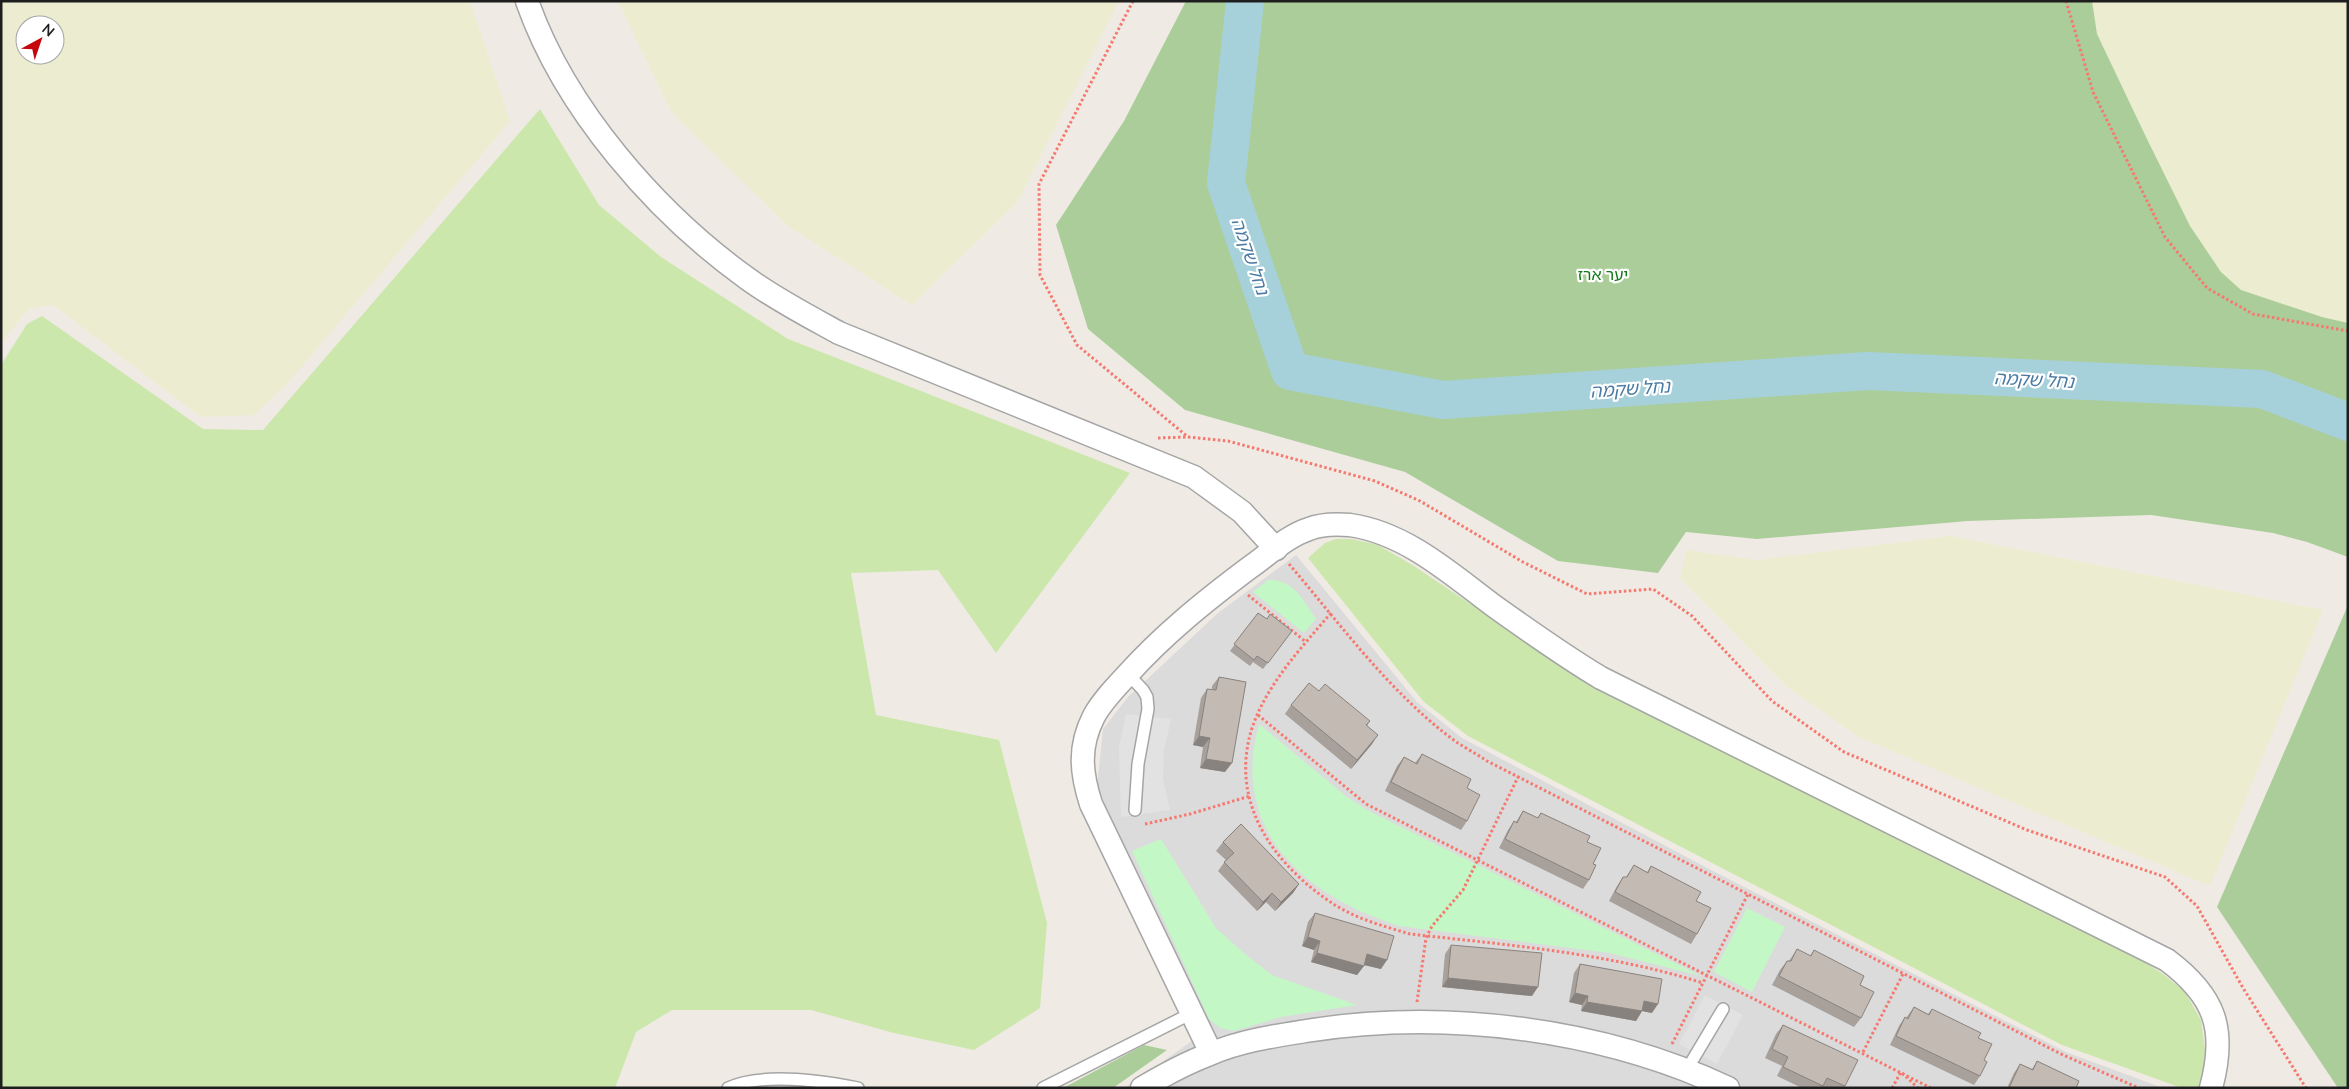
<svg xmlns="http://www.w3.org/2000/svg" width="2349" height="1089" font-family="Lato,'Noto Sans Hebrew',sans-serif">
<rect width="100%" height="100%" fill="#efebe4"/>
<polygon fill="#dcdbdb" points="1296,555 1417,702 1462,738 1713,871 2066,1052 2163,1088 1125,1088 1209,1029 1097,787 1103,729 1128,697 1218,613"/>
<g fill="#ecedd0" fill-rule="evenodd">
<path d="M1 1H470L510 121 287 384 254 415 201 417 53 305 28 309 1 343ZM25 25H55V55H25Z"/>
<polygon points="618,1 1119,1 1018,201 912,305 788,226 671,112"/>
<polygon points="1270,1 2348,1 2348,325 2166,293"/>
<polygon points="1951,536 2323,610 2210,886 1859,737 1787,687 1680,578 1686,550 1756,560"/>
</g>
<g fill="#cbe7ac">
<polygon points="540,109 599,205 661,257 788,339 1130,473 996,653 938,570 851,573 876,715 999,740 1047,923 1040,1008 974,1050 894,1033 811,1010 672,1010 636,1032 615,1088 1,1088 1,365 27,324 42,316 203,429 263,430"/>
<polygon points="1336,539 1352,539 1378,545 1414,566 1589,684 2138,958 2163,974 2185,992 2201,1020 2206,1056 2201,1088 2182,1088 2062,1045 1468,736 1424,702 1308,558 1325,543"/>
</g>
<g fill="#abcd9a">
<polygon points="1186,1 2092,1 2097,34 2146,137 2190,226 2221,272 2241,290 2322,317 2348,323 2348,557 2307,542 2273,533 2151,515 1968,521 1757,539 1686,532 1658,573 1558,561 1405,472 1185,410 1088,329 1056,225 1124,121"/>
<polygon points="2348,605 2348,1088 2338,1088 2217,907"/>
<polygon points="1144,1045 1167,1050 1113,1088 1063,1088"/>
</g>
<g fill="#c3f7c5">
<path d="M1268 580C1293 578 1304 601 1316 619L1304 633 1253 592Z"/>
<path d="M1259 724 1347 797 1367 810 1701 976 1609 953 1399 926C1306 896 1229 832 1259 724Z"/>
<polygon points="1161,839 1216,928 1245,954 1272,975 1357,1005 1281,1017 1234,1031 1220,1028 1209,1019 1132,851"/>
<polygon points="1747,908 1785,927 1752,992 1714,972"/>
</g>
<g fill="#e2e2e2">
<polygon points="1126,714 1171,719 1164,750 1163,779 1170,810 1121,817 1119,748"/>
<polygon points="1705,995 1743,1015 1717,1064 1679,1044"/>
</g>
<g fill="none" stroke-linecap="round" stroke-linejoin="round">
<polyline stroke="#a6d1db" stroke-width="38" points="1245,1 1226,183 1290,371 1443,400 1868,371 2262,389 2348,422"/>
<g stroke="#a5a5a5" stroke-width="14">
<g id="service">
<polyline points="1128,674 1143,690 1147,697 1148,709 1138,764 1135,810"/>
<polyline points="1686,1071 1723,1009"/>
<path d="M728 1088C762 1072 822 1081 858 1088"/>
<polyline points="1043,1088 1190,1014"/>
</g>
</g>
<g stroke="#a5a5a5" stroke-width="25">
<g id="minor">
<path d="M527 1C565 109 656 213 748 279 777 300 808 316 839 333L1194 477 1242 512 1276 549"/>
<path d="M1211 1053 1091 804C1081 773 1078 747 1094 716 1102 701 1115 688 1127 675 1164 634 1205 601 1249 568 1268 555 1287 536 1309 529 1321 524 1338 524 1350 525 1406 533 1451 574 1494 606 1529 631 1564 656 1601 678L2167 960C2215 996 2227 1029 2211 1088"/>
<path d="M1142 1088C1164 1075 1186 1063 1210 1054 1240 1041 1274 1036 1306 1031 1444 1009 1600 1028 1728 1088"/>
</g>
</g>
<g stroke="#f5796f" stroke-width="3" stroke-dasharray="2.5 2.5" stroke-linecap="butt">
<polyline points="1133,1 1039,184 1040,275 1077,345 1188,437"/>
<polyline points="2066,1 2093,92 2165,237 2207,288 2253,314 2348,331"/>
<polyline points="1158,438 1188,437 1228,441 1375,481 1420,501 1523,562 1587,594 1653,589 1692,616 1772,701 1844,752 2027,830 2165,877 2197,906 2243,988 2306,1088"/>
<path d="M1289 564C1341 625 1390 693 1455 741 1465 748 1477 754 1487 761L2063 1055 2139 1088"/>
<polyline points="1248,595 1306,642"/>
<path d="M1331 613C1301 648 1267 684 1252 728 1229 801 1272 862 1329 901 1353 918 1383 926 1410 934 1508 945 1608 953 1703 983"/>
<polyline points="1258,715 1366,804 1931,1088"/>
<polyline points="1145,824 1190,814 1250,796"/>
<polyline points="1417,1002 1426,938 1432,926 1463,890 1518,777"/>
<polyline points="1672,1044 1748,894"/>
<polyline points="1863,1052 1903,974"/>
<polyline points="1892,1088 1901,1072 1918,1088"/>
</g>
<use href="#service" stroke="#fff" stroke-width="11"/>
<use href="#minor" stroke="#fff" stroke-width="22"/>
</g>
<g fill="#a8a09b">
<polygon points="1258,613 1267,619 1292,631 1263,669 1253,662 1250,666 1230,651"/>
<polygon points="1219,677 1225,772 1200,768 1203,747 1193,745 1201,698 1207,689 1212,690 1212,686"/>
<polygon points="1319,691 1370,721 1367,726 1372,744 1351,769 1285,714 1291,705"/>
<polygon points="1422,754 1467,788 1467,821 1461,830 1385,791 1397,766 1404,757 1415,763"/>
<polygon points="1523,811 1537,818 1541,813 1587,842 1593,864 1589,880 1583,889 1499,848 1508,830 1514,821 1516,822"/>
<polygon points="1223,842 1299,884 1293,893 1275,911 1266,902 1257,911 1218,871 1226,860 1216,851"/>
<polygon points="1634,865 1647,872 1651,866 1696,901 1697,934 1691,944 1609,901 1617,886 1623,877 1626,877"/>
<polygon points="1315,913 1381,969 1364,965 1357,975 1311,962 1314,950 1302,946 1308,922"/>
<polygon points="1451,945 1532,996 1442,987 1445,954"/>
<polygon points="1797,949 1810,956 1814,950 1860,985 1861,1018 1854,1027 1772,985 1780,970 1787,961 1789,961"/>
<polygon points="1580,964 1652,1013 1642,1011 1636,1021 1581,1011 1582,1005 1569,1002 1574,973"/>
<polygon points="1914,1007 1928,1014 1932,1009 1978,1038 1984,1060 1980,1076 1974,1085 1890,1045 1899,1026 1905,1017 1906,1018"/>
<polygon points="1783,1025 1845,1086 1844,1088 1802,1088 1777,1076 1782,1066 1765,1058 1776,1034"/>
<polygon points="2037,1061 2076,1088 2007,1088 2014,1073 2020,1064 2032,1069"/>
</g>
<g fill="#88827e">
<polygon points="1378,735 1372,744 1351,769 1357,760"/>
<polygon points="1199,736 1210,738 1203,747 1193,745"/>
<polygon points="1206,759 1232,763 1225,772 1200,768"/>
<polygon points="1299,884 1293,893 1275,911 1281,902"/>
<polygon points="1272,893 1266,902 1257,911 1263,902"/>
<polygon points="1308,937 1320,941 1314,950 1302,946"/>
<polygon points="1317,953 1364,966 1357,975 1311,962"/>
<polygon points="1367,954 1387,960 1381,969 1360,964"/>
<polygon points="1448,978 1538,987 1532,996 1442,987"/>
<polygon points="1575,993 1588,996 1582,1005 1569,1002"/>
<polygon points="1644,1001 1658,1004 1652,1013 1637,1010"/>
<polygon points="1587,1002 1642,1011 1636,1021 1581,1011"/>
</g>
<g fill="#c3bab4" stroke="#88827e">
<polygon points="1258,613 1267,619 1270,614 1292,631 1268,663 1257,656 1254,660 1234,644"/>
<polygon points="1219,677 1246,682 1232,763 1206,759 1210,738 1199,736 1207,689 1216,690"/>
<polygon points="1309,683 1319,691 1325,684 1370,721 1366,725 1378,735 1357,760 1291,705"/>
<polygon points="1422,754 1471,779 1467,788 1480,795 1467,821 1391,782 1404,757 1417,764"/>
<polygon points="1523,811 1538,818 1541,813 1590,836 1587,842 1601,848 1593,864 1596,865 1589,880 1505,839 1514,821 1517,823"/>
<polygon points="1241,824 1299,884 1281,902 1272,893 1263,902 1224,862 1234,853 1223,842"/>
<polygon points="1634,865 1648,873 1651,866 1701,892 1696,901 1711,908 1697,934 1615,892 1623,877 1627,877"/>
<polygon points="1315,913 1394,936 1387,960 1367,954 1364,966 1317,953 1320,941 1308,937"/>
<polygon points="1451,945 1542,953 1538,987 1448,978"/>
<polygon points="1797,949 1811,956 1814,950 1864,976 1860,985 1874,992 1861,1018 1779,976 1787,961 1791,961"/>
<polygon points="1580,964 1662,979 1658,1004 1644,1001 1642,1011 1587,1002 1588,996 1575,993"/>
<polygon points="1914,1007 1929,1015 1932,1009 1981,1033 1978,1038 1992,1044 1984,1060 1987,1062 1980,1076 1896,1036 1905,1017 1908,1019"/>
<polygon points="1783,1025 1858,1060 1845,1086 1827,1078 1823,1086 1783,1067 1788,1057 1772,1049"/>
<polygon points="2037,1061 2079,1081 2076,1088 2009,1088 2020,1064 2033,1070"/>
</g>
<g text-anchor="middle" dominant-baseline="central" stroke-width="4.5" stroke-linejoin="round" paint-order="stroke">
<g font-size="16" fill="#0f7915" stroke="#fff">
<text x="1603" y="273">יער ארז</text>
</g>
<g font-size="18" font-style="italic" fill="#4b7aa2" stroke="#fff">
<text transform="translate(1251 256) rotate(71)">נחל שקמה</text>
<text transform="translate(2034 379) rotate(3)">נחל שקמה</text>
<text transform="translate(1630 388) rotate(-4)">נחל שקמה</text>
</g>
</g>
<rect width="2349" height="1089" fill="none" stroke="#1e1e1e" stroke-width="5"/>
<g transform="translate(40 40) rotate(40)"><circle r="24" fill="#ffffff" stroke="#a5a5a5"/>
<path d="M0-4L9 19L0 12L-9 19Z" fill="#c5070d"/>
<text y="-8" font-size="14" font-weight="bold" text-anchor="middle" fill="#1e1e1e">N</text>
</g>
</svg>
